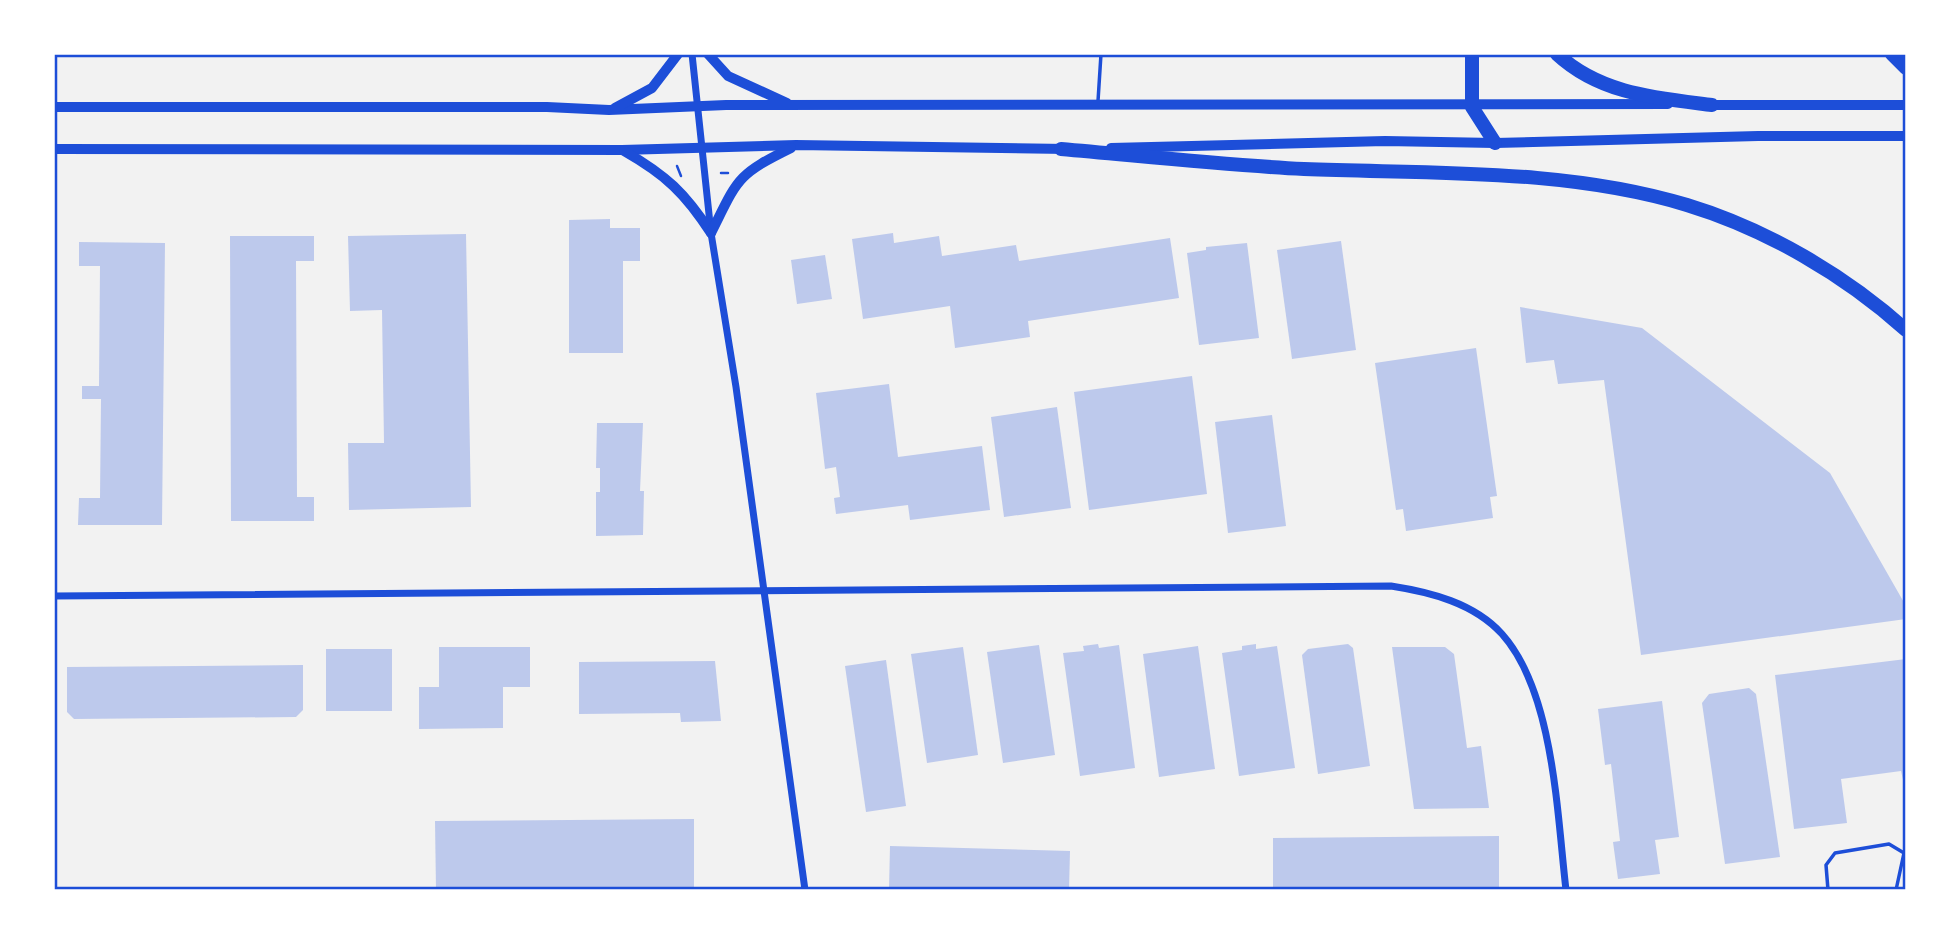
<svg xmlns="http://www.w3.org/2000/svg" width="1960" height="944" font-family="Commissioner,sans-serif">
<rect width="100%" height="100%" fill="#f2f2f2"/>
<g fill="#bdc9ec">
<polygon points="610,219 610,228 640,228 640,261 623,261 623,353 569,353 569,220"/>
<polygon points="893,233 894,243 939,236 942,256 1016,245 1019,261 1170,238 1179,298 1028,321 1030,337 955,348 950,306 863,319 852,239"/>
<polygon points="466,234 471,507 349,510 348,443 384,443 382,310 350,311 348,236"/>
<polygon points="230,236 314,236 314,261 296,261 297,497 314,497 314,521 231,521"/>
<polygon points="1341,241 1356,350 1292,359 1277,250"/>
<polygon points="79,242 165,243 162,525 78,525 79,498 100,498 101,399 82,399 82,386 99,386 100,266 79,266"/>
<polygon points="1247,243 1259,338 1199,345 1187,253 1206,250 1206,247"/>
<polygon points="825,255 832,299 797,304 791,260"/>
<polygon points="1520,307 1642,328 1830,473 1906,606 1906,619 1641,655 1604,380 1558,384 1554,360 1526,363"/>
<polygon points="1476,348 1497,496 1490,497 1493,518 1406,531 1403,509 1396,510 1375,363"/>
<polygon points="1192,376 1207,494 1089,510 1074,392"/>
<polygon points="889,384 898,457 982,446 990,510 910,520 908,505 836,514 834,498 840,497 836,467 825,469 816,393"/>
<polygon points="1057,407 1071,508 1004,517 991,417"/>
<polygon points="1272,415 1286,526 1228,533 1215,422"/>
<polygon points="597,423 643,423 640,491 644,491 643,535 596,536 596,492 600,492 600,468 596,468"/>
<polygon points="1098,644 1099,648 1119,645 1135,768 1080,776 1063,653 1084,651 1083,646"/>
<polygon points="1256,644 1256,649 1277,646 1295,768 1239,776 1222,653 1242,650 1242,646"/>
<polygon points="1348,644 1353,648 1370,766 1318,774 1302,655 1308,649"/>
<polygon points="1039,645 1055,755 1003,763 987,652"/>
<polygon points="1198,646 1215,769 1159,777 1143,654"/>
<polygon points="439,647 530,647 530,687 503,687 503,728 419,729 419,687 439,687"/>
<polygon points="963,647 978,755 927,763 911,654"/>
<polygon points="1392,647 1445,647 1454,654 1467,748 1481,746 1489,808 1414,809"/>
<rect x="326" y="649" width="66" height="62"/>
<polygon points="1906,659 1906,793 1901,771 1841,779 1847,823 1794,829 1775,675"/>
<polygon points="886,660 906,806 866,812 845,666"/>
<polygon points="715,661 721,721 681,722 680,713 579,714 579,662"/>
<polygon points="303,665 303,710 296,717 74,719 67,712 67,667"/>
<polygon points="1749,688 1756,694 1780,857 1725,864 1702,703 1709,694"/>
<polygon points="1662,701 1679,837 1655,840 1660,874 1618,879 1613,842 1620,841 1611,764 1605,765 1598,709"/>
<polygon points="694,819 694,890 436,890 435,821"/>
<polygon points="1499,836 1499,890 1273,890 1273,838"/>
<polygon points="890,846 1070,851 1069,890 889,890"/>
</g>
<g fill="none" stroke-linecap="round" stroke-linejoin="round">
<g stroke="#1d4ed8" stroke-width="2.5">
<polyline points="677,166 681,176"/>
<polyline points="721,173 728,173"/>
</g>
<g stroke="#1d4ed8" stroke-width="3.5">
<polyline points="1098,101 1101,54"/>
<polyline points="1828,890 1826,865 1835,853 1889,844 1904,853 1896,890"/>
</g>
<g stroke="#1d4ed8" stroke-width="7">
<polyline points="692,54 711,233 736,387 805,890"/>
<path d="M54 596 1391 586C1430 592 1474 603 1502 634 1554 692 1557 814 1566 890"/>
</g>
<g stroke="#1d4ed8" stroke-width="10">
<polyline points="708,54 728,76 787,103"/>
<polyline points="1706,105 1906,105"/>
<polyline points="54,107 547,107 609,110 726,105 1668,104"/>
<polyline points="615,108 652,88 678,54"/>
<polyline points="1111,148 1385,141 1495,143 1758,136 1906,136"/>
<polyline points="54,149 622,150 796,145 1067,149"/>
<path d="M624 151C666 175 685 193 711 233"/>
<path d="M711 233C738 179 736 175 791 148"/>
</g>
<g stroke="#1d4ed8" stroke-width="14">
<polyline points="1472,54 1472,107 1495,143"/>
<path d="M1557 54C1600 94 1656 98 1712 105"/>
<polyline points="1892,54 1906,68"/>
<path d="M1061 149C1142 156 1223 165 1304 169 1430 174 1565 168 1687 205 1766 229 1845 275 1906 330"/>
</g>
</g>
<rect width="1960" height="944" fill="none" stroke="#ffffff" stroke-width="112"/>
<rect x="56" y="56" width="1848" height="832" fill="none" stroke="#1d4ed8" stroke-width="2.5"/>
</svg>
